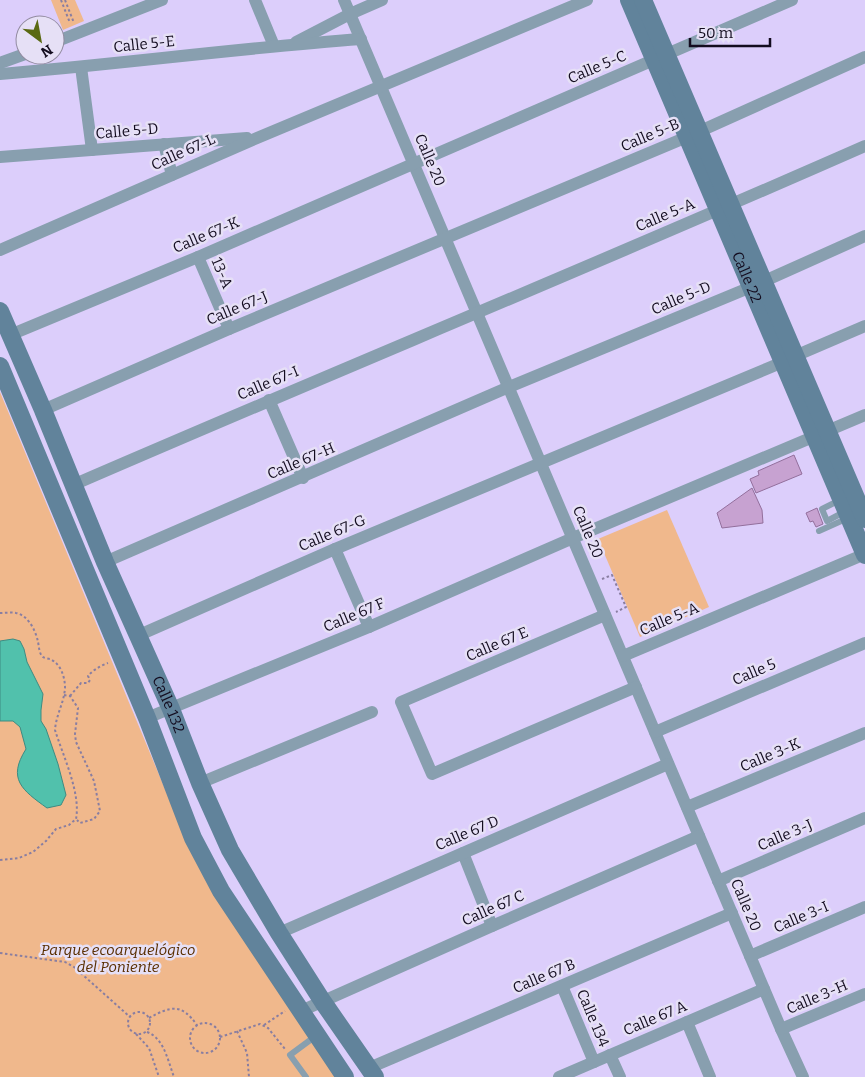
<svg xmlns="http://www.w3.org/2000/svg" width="865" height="1077" font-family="Bitter,serif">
<rect width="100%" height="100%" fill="#dccefb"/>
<g fill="#f0b88c">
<polygon points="51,0 75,0 84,21 63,30"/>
<polygon points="0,392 187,842 339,1077 0,1077"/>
<polygon points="667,510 709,607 640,637 598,539"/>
</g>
<path fill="#51c1ac" stroke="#3e8b82" d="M13 639 20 641 24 649 27 662 43 694 41 710V721L46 729 58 764 66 795 61 805 47 808C22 790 7 779 26 749L20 727 13 721H0V641Z"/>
<g fill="#c7a2d1" stroke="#936f9c">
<polygon points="794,455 802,474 756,493 750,479 759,475 758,471"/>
<polygon points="752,488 762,510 763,523 722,528 717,513"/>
<polygon points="817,508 823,524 816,527 813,521 810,522 806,513"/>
</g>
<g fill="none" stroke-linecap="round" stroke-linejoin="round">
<g stroke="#897ea1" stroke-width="2" stroke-dasharray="2.5 2.5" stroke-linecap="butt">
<polyline points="61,0 70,23"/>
<polyline points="65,0 74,23"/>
<polyline points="602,579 612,575 626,607 616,612"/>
<path d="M0 613C5 613 11 612 16 613 28 615 36 631 38 642 39 646 39 654 43 657 44 658 49 659 50 659 61 664 65 677 65 688 64 703 56 715 55 730 63 756 81 793 76 819L69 825 56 829 46 841 33 852 19 858 0 860"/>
<polyline points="64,695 70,696 78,708 75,734 76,742 94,781 100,811 94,819 80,823 77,820"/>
<path d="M70 696 81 683H88L90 680 88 676C93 670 100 666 108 663"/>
<polyline points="0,953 65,962 74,967 130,1017"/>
<circle cx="139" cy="1023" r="11"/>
<path d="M149 1018C171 1006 181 1003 197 1025"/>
<circle cx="205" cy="1038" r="15"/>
<polyline points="264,1025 285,1011"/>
<polyline points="237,1031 247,1053 249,1077"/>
<path d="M147 1032C164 1038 168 1061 174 1077"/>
<polyline points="136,1034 149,1048 159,1077"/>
<polyline points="220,1037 260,1024 268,1028 285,1049"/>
</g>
<g stroke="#889faf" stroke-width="6">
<polyline points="840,500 822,509 827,521 844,512"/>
<polyline points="819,531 848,518"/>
<polyline points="306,1077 290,1055 317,1035"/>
</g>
<g stroke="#889faf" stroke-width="12">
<polyline points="255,0 274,46"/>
<polyline points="344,0 781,1029 803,1077"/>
<polyline points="55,42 162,0"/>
<polyline points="296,42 350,14 382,0"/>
<polyline points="0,63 25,54"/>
<polyline points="81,67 92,150"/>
<path d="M0 74C120 64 240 48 361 39"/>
<polyline points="164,144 172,175"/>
<polyline points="0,157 247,138"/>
<polyline points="0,250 257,138 587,0"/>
<polyline points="198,257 229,329"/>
<polyline points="10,335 198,257 792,0"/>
<polyline points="795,356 865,326"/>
<polyline points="269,400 303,478"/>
<polyline points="43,410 229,329 687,137 865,57"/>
<path d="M73 485C336 371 602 262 865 146"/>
<polyline points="335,549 369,627"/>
<polyline points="105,562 509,387 751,287 865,236"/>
<polyline points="605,615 401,702 432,774 636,687"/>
<polyline points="137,636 335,549 783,362"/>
<polyline points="623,656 865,554"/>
<polyline points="147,718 369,627 573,538 865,415"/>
<polyline points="655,732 865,643"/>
<polyline points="200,783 372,712"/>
<polyline points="687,807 865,733"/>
<polyline points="463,853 492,926"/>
<polyline points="718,881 865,818"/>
<polyline points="279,933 668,764"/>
<polyline points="750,956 865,907"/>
<polyline points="562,986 594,1062"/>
<polyline points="301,1011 492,926 699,836"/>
<polyline points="687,1022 710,1077"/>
<polyline points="781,1029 865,994"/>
<polyline points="610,1055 620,1077"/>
<polyline points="369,1068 732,913"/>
<polyline points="559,1077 764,989"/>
</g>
<g stroke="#61839b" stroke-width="18">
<path id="s1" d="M629 0 865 555"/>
<polyline points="643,0 865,519"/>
<path id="s2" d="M0 311 43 410 105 562 171 709 200 783 230 850 279 933 323 1002 375 1077"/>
<polyline points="0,366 147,718 193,838 221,891 345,1077"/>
</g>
</g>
<g text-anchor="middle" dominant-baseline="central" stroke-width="5" stroke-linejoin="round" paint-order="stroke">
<g font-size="15" fill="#130c1f" stroke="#e6e0f6">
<text transform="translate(144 44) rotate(-6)">Calle 5-E</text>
<text transform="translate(597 67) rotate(-23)">Calle 5-C</text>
<text transform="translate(127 131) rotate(-5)">Calle 5-D</text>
<text transform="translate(650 135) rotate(-23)">Calle 5-B</text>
<text transform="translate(183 152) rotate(-24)">Calle 67-L</text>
<text transform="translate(430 160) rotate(67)">Calle 20</text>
<text transform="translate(665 215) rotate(-23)">Calle 5-A</text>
<text transform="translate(206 235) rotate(-23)">Calle 67-K</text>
<text transform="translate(222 273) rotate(67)">13-A</text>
<text stroke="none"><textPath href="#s1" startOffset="301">Calle 22</textPath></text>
<text transform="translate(681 298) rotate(-23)">Calle 5-D</text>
<text transform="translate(237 308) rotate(-23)">Calle 67-J</text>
<text transform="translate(268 383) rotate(-23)">Calle 67-I</text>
<text transform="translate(301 461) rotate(-23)">Calle 67-H</text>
<text transform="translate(588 532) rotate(67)">Calle 20</text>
<text transform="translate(332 533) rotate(-23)">Calle 67-G</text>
<text transform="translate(354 615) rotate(-23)">Calle 67 F</text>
<text transform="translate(669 619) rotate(-23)">Calle 5-A</text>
<text transform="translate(497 644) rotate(-23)">Calle 67 E</text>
<text transform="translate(754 672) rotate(-23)">Calle 5</text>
<text stroke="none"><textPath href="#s2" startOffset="428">Calle 132</textPath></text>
<text transform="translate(770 755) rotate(-23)">Calle 3-K</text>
<text transform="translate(467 833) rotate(-23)">Calle 67 D</text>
<text transform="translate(785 835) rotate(-23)">Calle 3-J</text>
<text transform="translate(746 905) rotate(67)">Calle 20</text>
<text transform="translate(493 908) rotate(-24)">Calle 67 C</text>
<text transform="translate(801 917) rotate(-23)">Calle 3-I</text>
<text transform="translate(544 976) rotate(-23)">Calle 67 B</text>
<text transform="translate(817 997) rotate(-23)">Calle 3-H</text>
<text transform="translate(593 1018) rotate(67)">Calle 134</text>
<text transform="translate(655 1018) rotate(-23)">Calle 67 A</text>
</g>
<g font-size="15" font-style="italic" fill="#592e01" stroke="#e6e0f6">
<text x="118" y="950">Parque ecoarquelógico<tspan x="118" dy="17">del Poniente</tspan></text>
</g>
</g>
<g transform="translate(40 40) rotate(148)"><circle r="24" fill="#e6e0f6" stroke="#928ba0"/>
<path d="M0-4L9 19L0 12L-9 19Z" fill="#5a6912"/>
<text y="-8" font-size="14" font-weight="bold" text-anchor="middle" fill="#130c1f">N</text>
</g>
<path d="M690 38v8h80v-8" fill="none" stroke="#130c1f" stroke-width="2.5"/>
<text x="698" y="38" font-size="15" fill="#130c1f" stroke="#e6e0f6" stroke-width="4" paint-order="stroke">50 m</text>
</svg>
